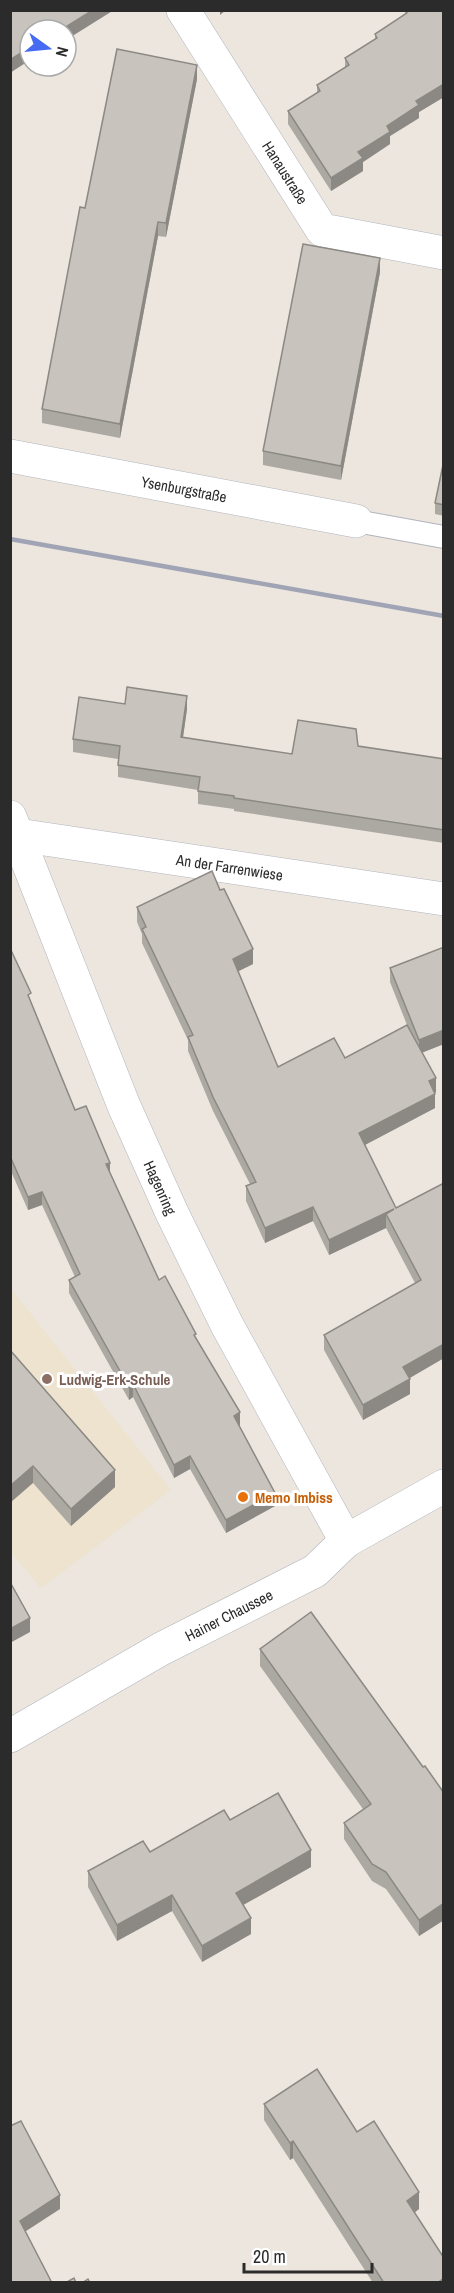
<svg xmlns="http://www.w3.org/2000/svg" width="454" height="2293" font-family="'Archivo Narrow',sans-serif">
<rect width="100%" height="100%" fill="#ece6de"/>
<polygon fill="#ede3cf" points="10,1288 171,1490 41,1588 11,1552"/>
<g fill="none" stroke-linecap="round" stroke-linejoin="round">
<g stroke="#b2b5be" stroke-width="24">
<polyline id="lane" points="356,521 444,537"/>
</g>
<g stroke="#b2b5be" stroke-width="34">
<g id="street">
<path id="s1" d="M183 10 322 230 444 253"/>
<path id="s2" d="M10 456 356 521"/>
<path id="s3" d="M10 817 124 1106 172 1213 227 1325 346 1541"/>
<path id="s4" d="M18 835 444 899"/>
</g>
</g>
<g stroke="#b2b5be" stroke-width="34">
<g id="secondary">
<path id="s5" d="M10 1736 161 1649 315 1571 346 1541 444 1486"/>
</g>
</g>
<use href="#lane" stroke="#fff" stroke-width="22"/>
<use href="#street" stroke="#fff" stroke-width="33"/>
<use href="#secondary" stroke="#fff" stroke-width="33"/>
<polyline stroke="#a1a4b5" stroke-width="4.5" points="10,539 444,616"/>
</g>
<g fill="#aca9a3">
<polygon points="405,10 444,10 444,97 419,112 419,118 390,136 390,144 363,162 363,171 331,191 288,124 288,111 317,93 317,85 345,67 345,58 375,40 375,34 405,15"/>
<polygon points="197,79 166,237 158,236 120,438 42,423 42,409 85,208"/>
<polygon points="380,272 341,480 263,465 263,451"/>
<polygon points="444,460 444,516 435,514 435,503"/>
<polygon points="125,704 187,709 183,738 292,754 358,746 444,759 444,843 234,811 234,809 198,804 198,790 118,777 118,759 73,752 73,739"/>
<polygon points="137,907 253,964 238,971 278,1067 345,1058 407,1025 390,982 390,968 444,947 444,1044 422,1052 436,1092 435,1093 435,1108 365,1145 396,1208 444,1183 444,1358 409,1378 410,1394 363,1420 324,1350 324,1335 415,1283 386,1228 329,1255 313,1221 265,1243 246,1201 246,1186 250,1184 213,1111 188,1051 188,1040 142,943 142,934 137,922"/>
<polygon points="10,948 31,1002 75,1110 110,1174 159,1280 196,1340 240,1425 239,1426 275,1506 226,1533 190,1469 174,1478 133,1397 129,1400 69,1293 69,1280 75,1277 42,1205 28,1210 10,1169"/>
<polygon points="10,1350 115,1487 71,1526 33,1483"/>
<polygon points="260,1649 423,1767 444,1793 444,1920 419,1936 386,1889 372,1881 344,1839 344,1823 363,1809 260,1666"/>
<polygon points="230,1820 311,1867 243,1905 251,1934 202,1962 172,1911 117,1941 88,1887 88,1871 150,1852"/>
<polygon points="444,2051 444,2073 442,2070 442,2052"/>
<polygon points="264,2104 357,2132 419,2209 414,2213 444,2283 373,2283 293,2158 290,2160 264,2120"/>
</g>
<g fill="#8c8984">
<polygon points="93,10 114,10 66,40 66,30 61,30"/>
<polygon points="220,10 226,10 220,15"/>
<polygon points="30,47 30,60 10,73 10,60"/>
<polygon points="197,65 197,79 166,237 166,223"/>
<polygon points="444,84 444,97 419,112 419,118 390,136 390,144 363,162 363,171 331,191 331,178 387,126 416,101"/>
<polygon points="158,222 158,236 120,438 120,424"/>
<polygon points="380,258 380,272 341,480 341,466"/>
<polygon points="187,696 187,709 181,750 181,737"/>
<polygon points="253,949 253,964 233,974 233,959"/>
<polygon points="444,1030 444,1044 419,1054 419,1040"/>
<polygon points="436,1078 436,1092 429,1096 429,1081"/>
<polygon points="435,1094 435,1108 359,1148 359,1133"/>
<polygon points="110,1163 110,1175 106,1164"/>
<polygon points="42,1192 42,1205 28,1210 28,1197"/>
<polygon points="313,1207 313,1221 265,1243 265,1228"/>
<polygon points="394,1209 386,1214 386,1228 329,1255 329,1240"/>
<polygon points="444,1344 444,1358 403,1382 403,1367"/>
<polygon points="410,1379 410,1394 363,1420 363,1405"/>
<polygon points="133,1384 133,1397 129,1400 129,1387"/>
<polygon points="240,1412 240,1425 234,1429 234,1416"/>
<polygon points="190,1456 190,1469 174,1478 174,1465"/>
<polygon points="33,1466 33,1483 10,1503 10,1486"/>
<polygon points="115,1470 115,1487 71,1526 71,1509"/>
<polygon points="275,1493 275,1506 226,1533 226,1520"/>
<polygon points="30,1618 30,1632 10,1643 10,1629"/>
<polygon points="311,1850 311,1867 236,1909 236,1893"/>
<polygon points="172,1895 172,1911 117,1941 117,1925"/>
<polygon points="444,1903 444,1920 419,1936 419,1920"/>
<polygon points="251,1918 251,1934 202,1962 202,1946"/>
<polygon points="12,2053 12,2066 10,2067 10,2054"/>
<polygon points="293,2141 293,2158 290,2160 290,2143"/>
<polygon points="419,2192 419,2209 407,2218 407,2201"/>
<polygon points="60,2195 60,2209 20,2235 20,2221"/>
<polygon points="444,2278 444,2283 437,2283"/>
</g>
<g fill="#c8c4bd" stroke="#8c8984" stroke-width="1.5">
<polygon points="10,10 93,10 61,30 30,30 30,47 10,60"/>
<polygon points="406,10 444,10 444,84 416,101 419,105 387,126 390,132 358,152 363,158 331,178 288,111 320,91 317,85 349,65 345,58 377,38 375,34 407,13"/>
<polygon points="117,49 197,65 166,223 158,222 120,424 42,409 80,207 85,208"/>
<polygon points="303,244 380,258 341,466 263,451"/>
<polygon points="444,460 444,505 435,503"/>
<polygon points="127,687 187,696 181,737 292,754 298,720 356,729 358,746 444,759 444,830 234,798 234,796 198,791 200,777 118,765 120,746 73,739 79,697 125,704"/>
<polygon points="212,871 220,890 224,889 253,949 233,959 278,1067 334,1038 345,1058 407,1025 436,1078 429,1081 435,1094 359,1133 396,1208 444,1183 444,1344 403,1367 410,1379 363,1405 324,1335 421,1280 386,1214 394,1209 329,1240 313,1207 265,1228 246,1186 256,1182 213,1097 188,1037 193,1035 142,929 146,927 137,907"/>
<polygon points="444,947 444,1030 419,1040 390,968"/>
<polygon points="10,948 31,993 28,995 75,1110 86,1106 110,1163 106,1164 159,1280 165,1276 196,1334 194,1335 240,1412 234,1416 275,1493 226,1520 190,1456 174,1465 133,1384 129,1387 69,1280 80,1274 42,1192 28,1197 10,1156"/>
<polygon points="10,1350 115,1470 71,1509 33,1466 10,1486"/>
<polygon points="10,1582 30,1618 10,1629"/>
<polygon points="311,1612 423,1767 425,1766 444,1793 444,1903 419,1920 386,1872 372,1864 344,1823 371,1804 260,1649"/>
<polygon points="278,1793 311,1850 236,1893 251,1918 202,1946 172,1895 117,1925 88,1871 143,1841 150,1852 224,1810 230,1820"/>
<polygon points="317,2069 357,2132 374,2121 419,2192 407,2201 444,2258 444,2278 437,2283 384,2283 293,2141 290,2143 264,2104"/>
<polygon points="21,2121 60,2195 20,2221 52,2283 10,2283 10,2126"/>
<polygon points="74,2278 76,2283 65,2283"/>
<polygon points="88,2279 90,2283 82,2283"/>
</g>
<circle fill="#8d6e63" stroke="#fff" stroke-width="2" cx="47" cy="1379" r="6"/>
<circle fill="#e8710a" stroke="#fff" stroke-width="2" cx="243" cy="1497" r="6"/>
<g text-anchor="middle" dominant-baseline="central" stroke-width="6" stroke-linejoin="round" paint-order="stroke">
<g font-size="15" fill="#2b2b2b" stroke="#fff">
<text stroke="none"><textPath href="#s1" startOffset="192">Hanaustraße</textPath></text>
<text stroke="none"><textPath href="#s2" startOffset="177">Ysenburgstraße</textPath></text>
<text stroke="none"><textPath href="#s4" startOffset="214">An der Farrenwiese</textPath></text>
<text stroke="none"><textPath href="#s3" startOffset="400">Hagenring</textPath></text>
<text stroke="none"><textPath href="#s5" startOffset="250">Hainer Chaussee</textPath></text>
</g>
<g font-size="15" font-weight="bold" fill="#785e54" stroke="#fff" text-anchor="start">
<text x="59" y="1379">Ludwig-Erk-Schule</text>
</g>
<g font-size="15" font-weight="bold" fill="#c56008" stroke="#fff" text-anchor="start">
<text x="255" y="1497">Memo Imbiss</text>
</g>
</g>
<rect width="454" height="2293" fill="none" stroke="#2b2b2b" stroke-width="24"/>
<g transform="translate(48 48) rotate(105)"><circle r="28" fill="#ffffff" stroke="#aaaaaa" stroke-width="1.5"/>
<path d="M0-4.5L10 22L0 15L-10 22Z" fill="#466af2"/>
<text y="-9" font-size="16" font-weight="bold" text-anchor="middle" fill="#2b2b2b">N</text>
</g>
<path d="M244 2263v9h128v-9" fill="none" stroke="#2b2b2b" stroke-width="3"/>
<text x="253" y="2263" font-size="18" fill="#2b2b2b" stroke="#ffffff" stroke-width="4.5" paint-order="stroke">20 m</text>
</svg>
